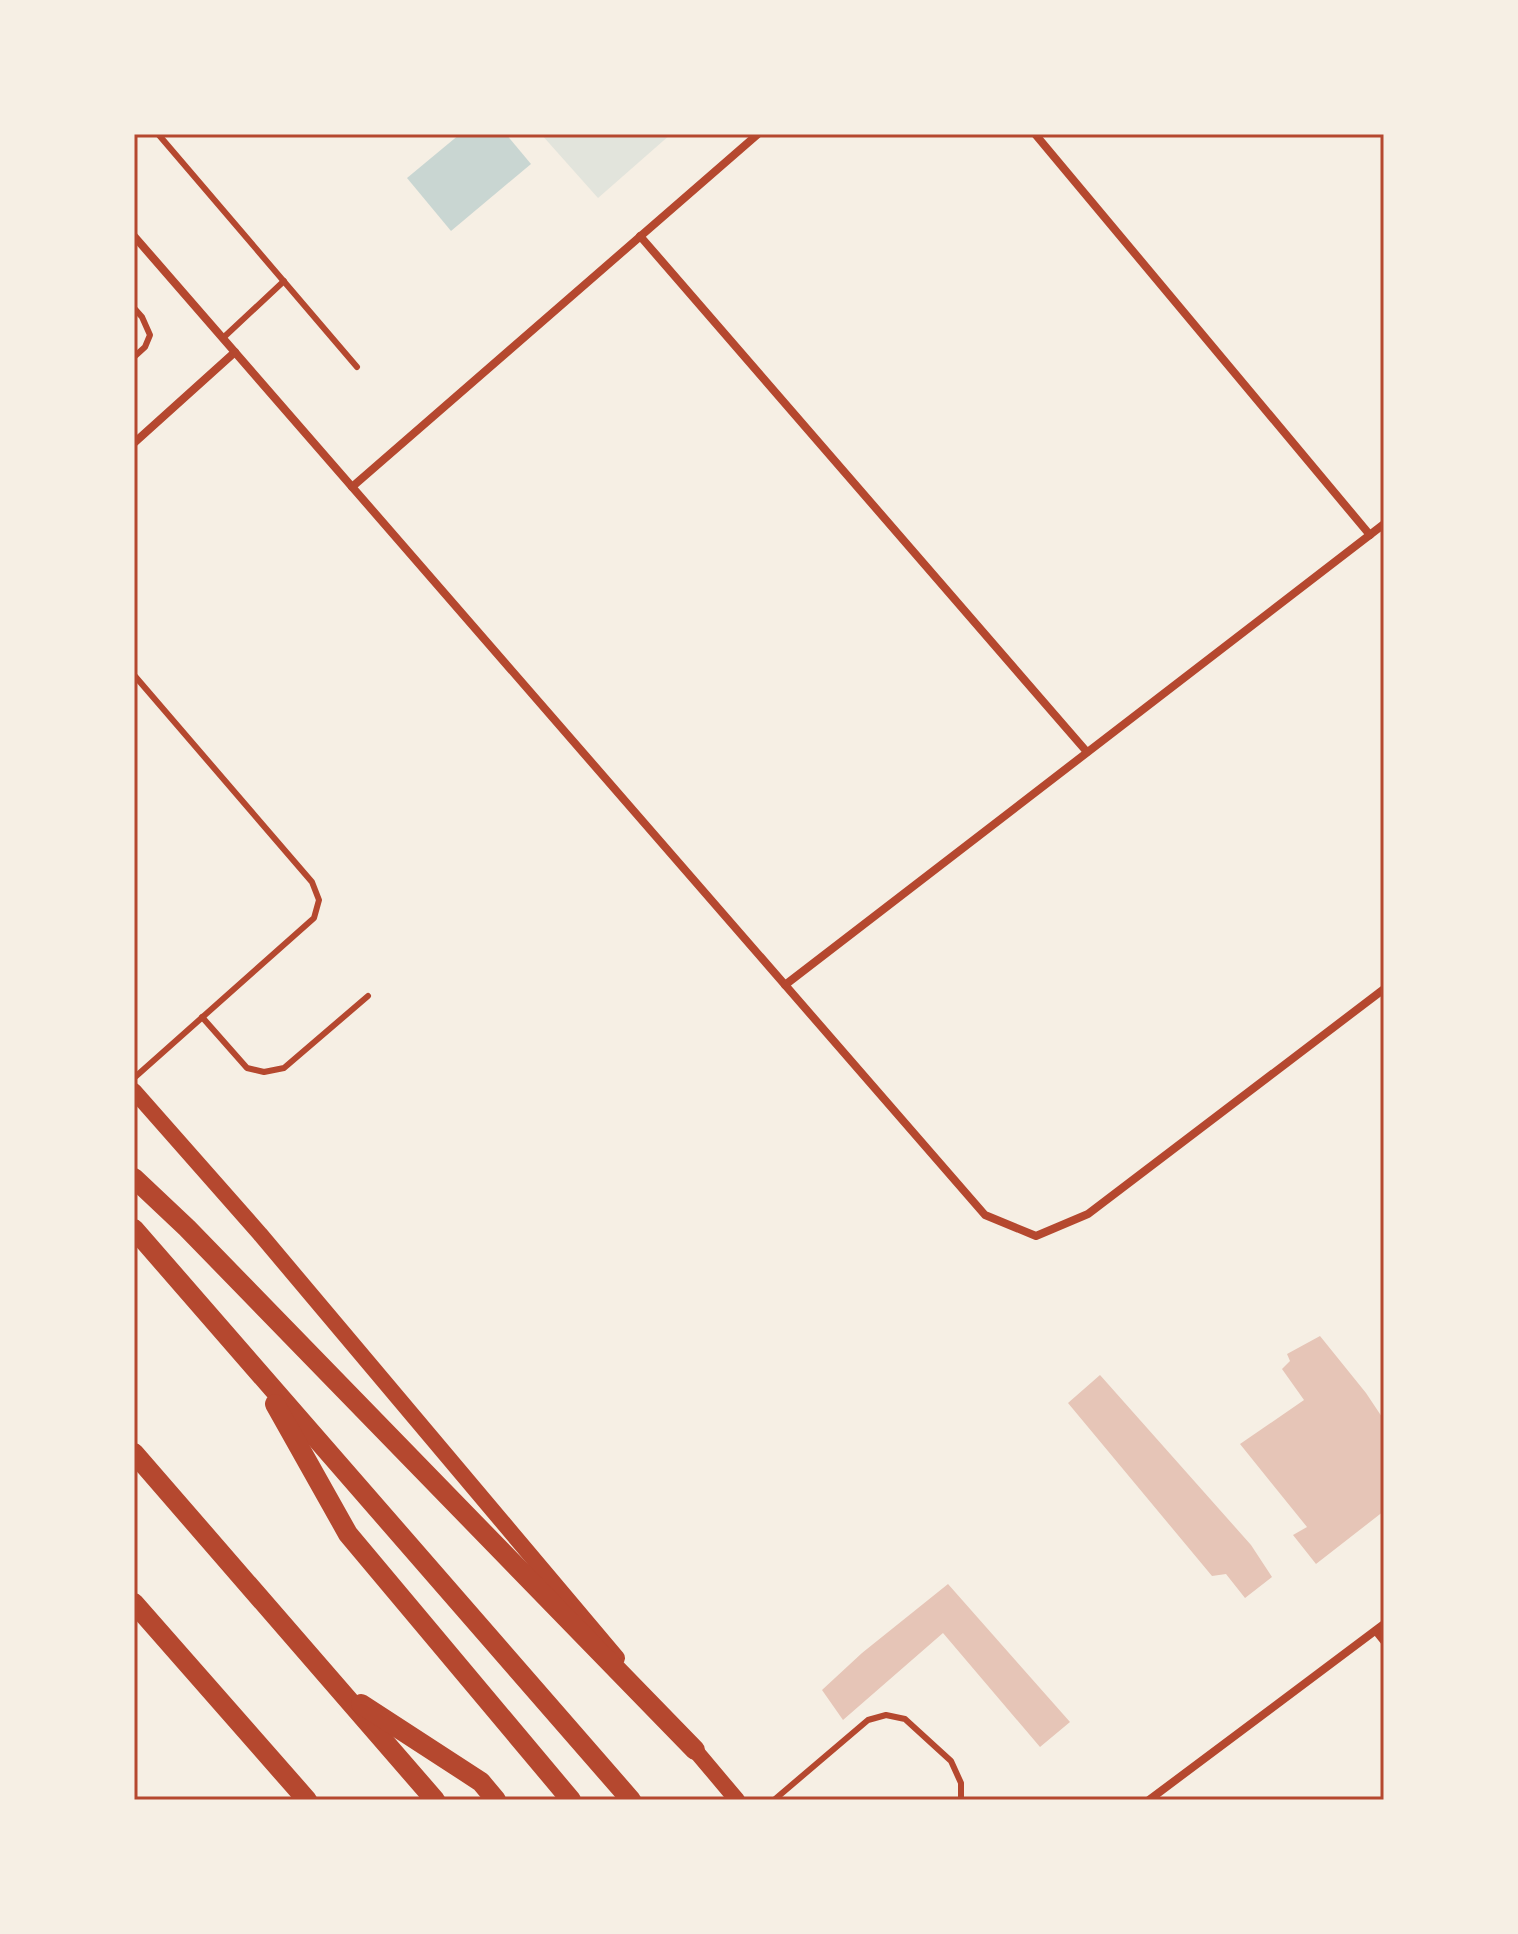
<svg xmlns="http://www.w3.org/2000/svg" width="1518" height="1934" font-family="'Fira Sans Condensed',sans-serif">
<rect width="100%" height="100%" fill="#f6efe4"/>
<polygon fill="#e2e4dc" points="541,134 671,134 598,198"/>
<polygon fill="#c9d6d2" points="460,134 506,134 531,164 451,231 407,178"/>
<g fill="#e6c5b7">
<polygon points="1320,1336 1366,1393 1384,1420 1384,1511 1316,1564 1293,1535 1307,1527 1240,1444 1304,1400 1282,1369 1290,1361 1287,1354"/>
<polygon points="1100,1375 1251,1545 1272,1577 1245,1598 1226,1574 1212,1576 1068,1403"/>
<polygon points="948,1584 1070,1722 1040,1747 943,1633 843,1720 822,1690 862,1653"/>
</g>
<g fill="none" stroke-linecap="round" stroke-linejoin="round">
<g stroke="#b5482f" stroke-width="6">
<polyline points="158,134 357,367"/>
<polyline points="134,308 142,317 150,335 145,347 134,357"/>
<polyline points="223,338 284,281"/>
<polyline points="134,675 312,882 319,900 314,918 134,1078"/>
<polyline points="202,1017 247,1068 264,1072 284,1068 368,996"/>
<polyline points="774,1800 868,1720 886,1715 905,1719 951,1761 961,1783 961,1800"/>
</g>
<g stroke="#b5482f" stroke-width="8">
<polyline points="1035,134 1370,535"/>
<polyline points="134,236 985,1215 1036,1236 1088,1214 1384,989"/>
<polyline points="640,236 1087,752"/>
<polyline points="134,443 235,352"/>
<polyline points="352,487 758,134"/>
<polyline points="785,985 1384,524"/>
<polyline points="1376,1631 1384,1641"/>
<polyline points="1149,1800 1384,1624"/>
</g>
<g stroke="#b5482f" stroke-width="16">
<polyline points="134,1091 260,1234 617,1658"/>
<polyline points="689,1743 737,1800"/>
</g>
<g stroke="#b5482f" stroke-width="20">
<polyline points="134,1178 187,1228 695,1750"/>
<polyline points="134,1229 631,1800"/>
<polyline points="275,1404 348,1534 571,1800"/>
<polyline points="134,1453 435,1800"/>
<polyline points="134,1603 307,1800"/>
<polyline points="361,1704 481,1782 496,1800"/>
</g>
</g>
<rect width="1518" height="1934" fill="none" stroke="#f6efe4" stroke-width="272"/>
<rect x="136" y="136" width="1246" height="1662" fill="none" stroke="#b5482f" stroke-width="3"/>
</svg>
